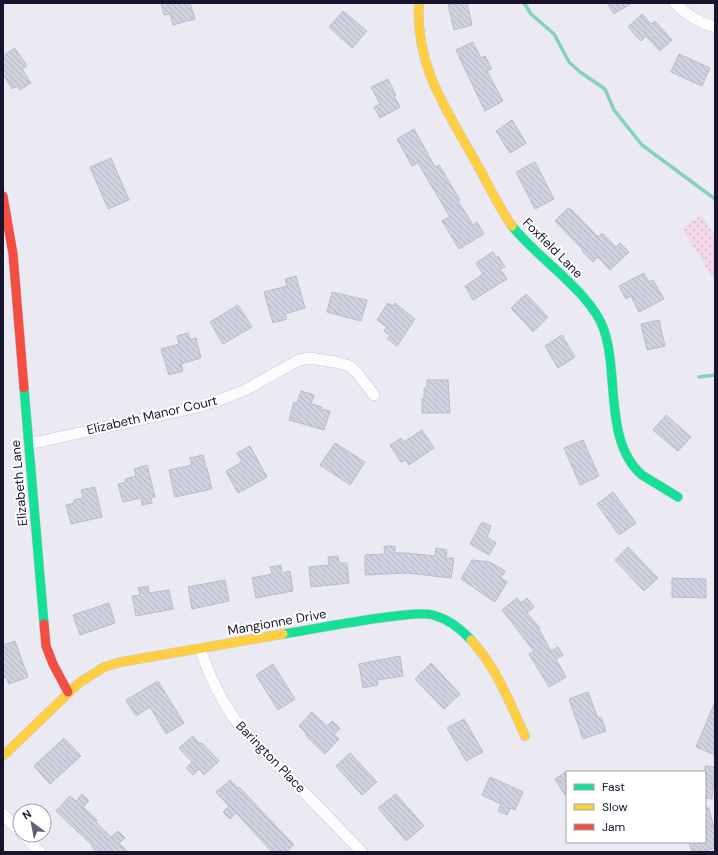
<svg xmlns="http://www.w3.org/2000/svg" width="718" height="855" font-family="'DM Sans',sans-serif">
<defs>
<pattern id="park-dots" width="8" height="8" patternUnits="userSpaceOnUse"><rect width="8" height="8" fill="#f2d7e6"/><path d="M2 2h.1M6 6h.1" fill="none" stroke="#cfb8c6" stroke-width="1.8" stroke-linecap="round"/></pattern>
<pattern id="building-back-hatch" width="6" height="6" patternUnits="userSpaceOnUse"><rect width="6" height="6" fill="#cfd2df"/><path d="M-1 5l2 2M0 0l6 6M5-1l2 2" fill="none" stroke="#b1b3c0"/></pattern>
</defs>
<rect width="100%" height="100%" fill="#ebeaf2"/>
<polygon fill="url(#park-dots)" points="702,215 715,237 715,276 713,278 682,228"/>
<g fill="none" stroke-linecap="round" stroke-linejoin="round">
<g stroke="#86d1bc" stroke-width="3.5">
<polyline points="524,3 531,14 554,34 569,62 580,72 605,89 614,110 642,145 715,199"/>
<polyline points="699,377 715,375"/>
</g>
</g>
<g fill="url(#building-back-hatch)" stroke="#b9bccd">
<polygon points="161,3 190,3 195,19 173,25 170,14 164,15"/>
<polygon points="456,3 467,3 472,25 454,30 448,5"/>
<polygon points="607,3 632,3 614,14"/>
<polygon points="343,11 367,31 352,48 329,27"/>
<polygon points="642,14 651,24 655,21 672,40 660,51 646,36 641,41 628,27"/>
<polygon points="473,42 481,58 485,56 492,69 487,71 503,101 485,111 456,50"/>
<polygon points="15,48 27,66 22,69 31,83 20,90 17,86 12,89 3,74 3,56"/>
<polygon points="679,54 710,68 702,86 671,72"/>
<polygon points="388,79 396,95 394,96 400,107 380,118 374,107 380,104 371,87"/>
<polygon points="512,120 526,143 510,153 496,131"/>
<polygon points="414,129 435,167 439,165 460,200 458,201 473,225 477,222 484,234 459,249 442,221 450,217 418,163 412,166 397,139"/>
<polygon points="111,158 129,200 108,209 90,167"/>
<polygon points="535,162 554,199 535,209 516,172"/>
<polygon points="567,209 571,209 598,237 602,233 616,247 620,243 629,252 610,270 598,257 593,262 582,251 583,250 555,221"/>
<polygon points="493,252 496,257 499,257 505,267 500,269 507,279 473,300 465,286 483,274 476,263"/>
<polygon points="644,273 649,282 653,280 664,299 639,312 631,296 626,299 619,286"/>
<polygon points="296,276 305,308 285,314 287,319 273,323 264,292 287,286 285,279"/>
<polygon points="332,292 367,300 361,321 327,312"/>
<polygon points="526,294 548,317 533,332 511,308"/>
<polygon points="388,303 393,306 395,303 415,319 397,346 387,339 390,335 384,331 387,327 377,320"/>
<polygon points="238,305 252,327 223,344 210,322"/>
<polygon points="659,320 665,346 647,350 641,324"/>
<polygon points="188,333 190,340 196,338 201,358 181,364 183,371 169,375 161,349 179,344 177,336"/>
<polygon points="562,335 575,357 558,368 545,346"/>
<polygon points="427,380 448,380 450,413 422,413 422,399 424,399 424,388 427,388"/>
<polygon points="301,391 314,395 311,404 322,407 321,409 330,411 324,430 289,420 294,402 297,403"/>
<polygon points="666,415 691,437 678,451 653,430"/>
<polygon points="422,430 434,448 409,465 406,460 401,462 390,445 401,438 404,442"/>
<polygon points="583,440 599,476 580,485 564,448"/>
<polygon points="335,443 365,462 350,485 320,465"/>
<polygon points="250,446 267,477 238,493 226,471 242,462 237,453"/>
<polygon points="203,455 206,468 207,468 212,489 175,497 169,470 192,465 190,458"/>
<polygon points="147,465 155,497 151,498 152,503 142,505 141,498 123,502 118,484 126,482 125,479 136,476 134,469"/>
<polygon points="95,487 102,517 71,524 66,505 74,503 74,500 83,498 81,490"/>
<polygon points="613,492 636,523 619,535 597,504"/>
<polygon points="482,522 491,526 487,537 496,543 489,555 470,544"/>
<polygon points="384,546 395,546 395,553 406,553 435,556 436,548 447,550 446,558 454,558 451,578 407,573 365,575 365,555 385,554"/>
<polygon points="628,547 658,578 644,591 615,560"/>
<polygon points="338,556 339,563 347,563 349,583 311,587 309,567 329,565 328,557"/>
<polygon points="472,560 490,562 505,571 501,578 507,582 495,602 461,579"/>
<polygon points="281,565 282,573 290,571 293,591 256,598 252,578 272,574 270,567"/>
<polygon points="672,578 706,579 706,598 672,597"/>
<polygon points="225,580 229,601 192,609 188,587"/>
<polygon points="148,586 149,593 169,590 173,609 136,616 132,596 140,595 138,588"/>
<polygon points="517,598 521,603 527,598 534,607 527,613 540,628 539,629 551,651 558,647 563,655 556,659 566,677 549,687 529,654 534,651 502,610"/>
<polygon points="109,603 115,623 80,635 73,615"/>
<polygon points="15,641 28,677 9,684 6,677 3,678 3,645"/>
<polygon points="400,656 403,676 377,680 378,685 363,688 359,664"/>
<polygon points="431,663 460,694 444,709 415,679"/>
<polygon points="273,664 295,699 278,710 256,675"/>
<polygon points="158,681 184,723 166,734 150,707 136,716 126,700"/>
<polygon points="588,692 598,718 601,717 606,731 583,739 569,699"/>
<polygon points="715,702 715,755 696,747"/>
<polygon points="312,712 327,726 332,721 340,728 334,735 339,739 325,754 306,736 307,734 299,726"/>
<polygon points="464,719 483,752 466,761 447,728"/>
<polygon points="193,736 200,744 202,743 219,761 204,775 199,769 193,775 186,768 192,762 179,748"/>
<polygon points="64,738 81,756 50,784 34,766"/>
<polygon points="350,753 377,782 362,795 336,766"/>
<polygon points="705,766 715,767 712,799 705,798"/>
<polygon points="567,771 567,798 555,779"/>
<polygon points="490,777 523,792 515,810 510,808 507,815 498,811 501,804 482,795"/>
<polygon points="230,780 238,788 239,787 294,845 286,852 272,852 236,813 230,819 223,812 229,806 216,792"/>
<polygon points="82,794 89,801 83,807 97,820 96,822 111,837 118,831 125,838 119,843 128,852 97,852 92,847 93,846 56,811 70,796 76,801"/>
<polygon points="396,794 424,826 406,841 378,808"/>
<polygon points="705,808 709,808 715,833 715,848 701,852 692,852 689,842 705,842"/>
</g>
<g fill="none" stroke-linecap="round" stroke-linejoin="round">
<g stroke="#cac7d9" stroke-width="12">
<g id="street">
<path d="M675 3C687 15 699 23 715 27"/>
<polyline points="29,444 193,408 217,401 245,390 299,360 309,358 335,362 350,366 358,374 374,395"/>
<path d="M200 649C210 677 221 702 240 726L362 852"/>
<polyline points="3,814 20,832"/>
<polyline points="23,835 40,852"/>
</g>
</g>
<g stroke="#cac7d9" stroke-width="10">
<g id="fast">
<path d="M512 226C537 258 592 293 604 330 619 374 604 443 642 475L678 497"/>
<polyline points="24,388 44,624"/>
<path d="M283 634C321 628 358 620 396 616 408 615 421 612 433 615 448 619 461 629 471 640"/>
</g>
</g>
<g stroke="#cac7d9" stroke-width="10">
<g id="slow">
<path d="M419 3C415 65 445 107 474 159 487 181 497 205 512 226"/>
<path d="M471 640C496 667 510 703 525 736"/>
<polyline points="3,756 79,683 104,667 121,662 283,634"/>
</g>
</g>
<g stroke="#cac7d9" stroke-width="10">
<g id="jam">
<polyline points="3,196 13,254 24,388"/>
<polyline points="44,624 46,646 53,664 68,692"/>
</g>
</g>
<use href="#street" stroke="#fcfcfd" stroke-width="11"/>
<use href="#fast" stroke="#16e098" stroke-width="9"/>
<use href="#slow" stroke="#ffcf43" stroke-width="9"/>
<use href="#jam" stroke="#f24e42" stroke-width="9"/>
</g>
<g text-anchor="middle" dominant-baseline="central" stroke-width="4" stroke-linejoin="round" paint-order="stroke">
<g font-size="13" fill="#19142e" stroke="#fff">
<text transform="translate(553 248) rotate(45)">Foxfield Lane</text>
<text transform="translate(152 415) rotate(-13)">Elizabeth Manor Court</text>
<text transform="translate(19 483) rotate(-95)">Elizabeth Lane</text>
<text transform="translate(277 622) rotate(-10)">Mangionne Drive</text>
<text transform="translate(271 757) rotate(46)">Barington Place</text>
</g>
</g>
<rect width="718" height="855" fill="none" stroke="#19142e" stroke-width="8"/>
<rect x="566" y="771" width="140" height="72" fill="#ffffff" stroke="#a3a1ab"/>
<rect x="574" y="784" width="20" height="6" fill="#16e098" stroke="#a3a1ab"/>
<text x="602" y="791" font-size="12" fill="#19142e">Fast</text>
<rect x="574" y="804" width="20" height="6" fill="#ffcf43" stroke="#a3a1ab"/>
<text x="602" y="811" font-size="12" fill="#19142e">Slow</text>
<rect x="574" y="824" width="20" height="6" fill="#f24e42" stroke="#a3a1ab"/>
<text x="602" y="831" font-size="12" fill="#19142e">Jam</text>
<g transform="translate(32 823) rotate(328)"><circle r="19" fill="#ffffff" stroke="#a3a1ab"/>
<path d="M0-3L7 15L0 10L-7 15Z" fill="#625f73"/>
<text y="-6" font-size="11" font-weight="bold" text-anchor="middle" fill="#19142e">N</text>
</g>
</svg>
